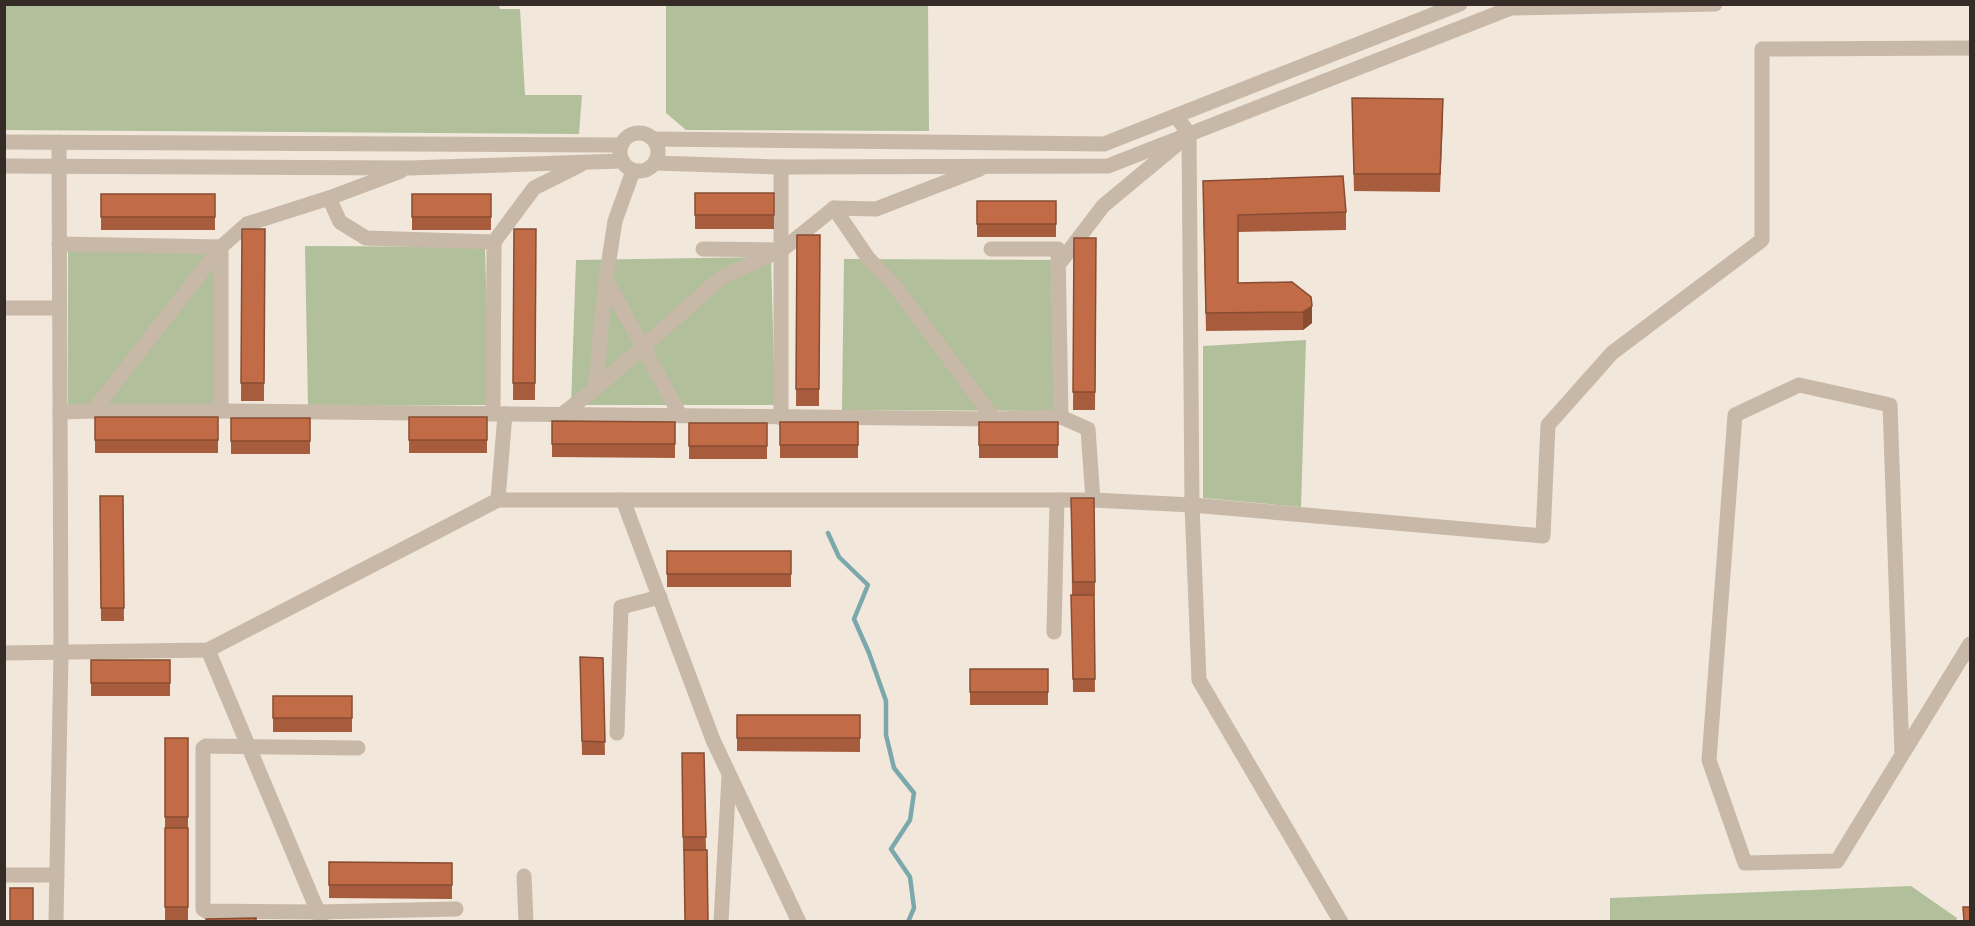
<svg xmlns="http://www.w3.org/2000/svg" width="1975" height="926" font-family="Montserrat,sans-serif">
<rect width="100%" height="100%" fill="#f1e7db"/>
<g fill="#b1bf9b">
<polygon points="5,4 498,4 500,9 520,9 525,95 582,95 579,134 5,130"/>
<polygon points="666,5 928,5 929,131 686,130 666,113"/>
<polygon points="305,246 485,247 489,405 308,406"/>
<polygon points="68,251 216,253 219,405 68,405"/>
<polygon points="771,257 775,405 571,405 576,260"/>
<polygon points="844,259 1051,260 1054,411 842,410"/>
<polygon points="1306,340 1301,507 1203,498 1203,346"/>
<polygon points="1911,886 1957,918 1956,921 1610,921 1610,898"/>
</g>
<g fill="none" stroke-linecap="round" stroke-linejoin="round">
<polyline stroke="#7ba8ad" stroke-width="4.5" points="828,533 839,557 868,585 854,619 869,653 886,701 886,735 894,768 914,793 910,820 891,849 910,877 914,908 908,922"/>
<g stroke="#c8b8a7" stroke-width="15">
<polyline points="1176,116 1189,134 1192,505 1199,680 1341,922"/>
<circle cx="639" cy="152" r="19"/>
<polyline points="653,139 1104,144 1460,4"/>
<polyline points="4,142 621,145"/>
<polyline points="655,163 781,167 1108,166 1511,8 1715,4"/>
<polyline points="4,166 409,168 622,161"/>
<polyline points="329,198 340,222 366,238 494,242 493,414"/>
<polyline points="834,208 868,258 895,286 994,419"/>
<polyline points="494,242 534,188 580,165"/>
<polyline points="59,244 221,247 221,411"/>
<polyline points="703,249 776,250"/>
<polyline points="991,249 1058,249 1061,417"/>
<polyline points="1059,264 1103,206 1180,142"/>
<polyline points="606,279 680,415"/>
<polyline points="4,308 59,308"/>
<polyline points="595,389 606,279 615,221 633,171"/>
<polyline points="93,411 221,247 247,224 329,198 401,171"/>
<polyline points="60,412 93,411 221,411 994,419 1061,417 1088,429 1093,500"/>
<polyline points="561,415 595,389 722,277 782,250 834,208 876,209 980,169"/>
<polyline points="781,418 781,167"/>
<polyline points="498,500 505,414"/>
<polyline points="623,500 713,740 799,922"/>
<polyline points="1054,632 1057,500"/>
<polyline points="208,650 321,919"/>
<polyline points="4,653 208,650 498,500 1093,500 1192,505 1543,536 1548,425 1612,353 1762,240 1762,49 1970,48"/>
<polyline points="617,733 621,607 660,597"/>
<polyline points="358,748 206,746 203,748 203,909 206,911 318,912 456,909"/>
<polyline points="1902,755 1890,405 1799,385 1735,415 1709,760 1745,863 1837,861 1970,644"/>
<polyline points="4,875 57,875"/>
<polyline points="524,876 526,922"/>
<polyline points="56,922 61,653 59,142"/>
<polyline points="721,922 729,777"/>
</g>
</g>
<g fill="#a75d3d">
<polygon points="1352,115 1443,117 1440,192 1354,191"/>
<rect x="695" y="193" width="79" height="36"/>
<rect x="101" y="194" width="114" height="36"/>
<rect x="412" y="194" width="79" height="36"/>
<polygon points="1203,198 1346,212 1346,230 1238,232 1238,283 1292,282 1312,323 1303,330 1206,331"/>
<rect x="977" y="201" width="79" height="36"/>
<polygon points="242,229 265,229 264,401 241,401"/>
<polygon points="514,229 536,229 535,400 513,400"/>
<polygon points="797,235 820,235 819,406 796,406"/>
<polygon points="1074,238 1096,238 1095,410 1073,410"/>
<rect x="95" y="417" width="123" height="36"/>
<rect x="409" y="417" width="78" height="36"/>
<rect x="231" y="418" width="79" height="36"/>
<polygon points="552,421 675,422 675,458 552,457"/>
<rect x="780" y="422" width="78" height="36"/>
<rect x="979" y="422" width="79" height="36"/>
<rect x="689" y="423" width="78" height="36"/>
<polygon points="100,496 123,496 124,621 101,621"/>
<polygon points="1071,498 1095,582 1095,595 1094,595 1095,692 1073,692"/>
<rect x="667" y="551" width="124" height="36"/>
<polygon points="580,657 603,658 605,755 582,755"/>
<rect x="91" y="660" width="79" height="36"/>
<rect x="970" y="669" width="78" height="36"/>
<rect x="273" y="696" width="79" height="36"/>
<polygon points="737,715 860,715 860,752 737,751"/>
<rect x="165" y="738" width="23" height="182"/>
<polygon points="682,753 704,753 706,850 683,851"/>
<polygon points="329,862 452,863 452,899 329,898"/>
</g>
<polygon fill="#884c32" points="1312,306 1312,323 1303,330 1303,312"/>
<g fill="#c26c47" stroke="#884c32" stroke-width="1.5">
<polygon points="1352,98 1443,99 1440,174 1354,174"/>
<polygon points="1343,176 1346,212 1238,215 1238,283 1292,282 1311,297 1312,306 1303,312 1206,313 1203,181"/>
<rect x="695" y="193" width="79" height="22"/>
<rect x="101" y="194" width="114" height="23"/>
<rect x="412" y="194" width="79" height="23"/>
<rect x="977" y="201" width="79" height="23"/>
<polygon points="242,229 265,229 264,383 241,383"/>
<polygon points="514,229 536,229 535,383 513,383"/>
<polygon points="797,235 820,235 819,389 796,389"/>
<polygon points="1074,238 1096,238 1095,392 1073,392"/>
<rect x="95" y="417" width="123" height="23"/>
<rect x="409" y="417" width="78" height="23"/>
<rect x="231" y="418" width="79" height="23"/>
<polygon points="552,421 675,422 675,444 552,444"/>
<rect x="780" y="422" width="78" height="23"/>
<rect x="979" y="422" width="79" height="23"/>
<rect x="689" y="423" width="78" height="23"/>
<polygon points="100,496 123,496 124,608 101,608"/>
<polygon points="1071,498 1094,498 1095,582 1073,582"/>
<rect x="667" y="551" width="124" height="23"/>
<polygon points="1071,595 1094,595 1095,679 1073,679"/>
<polygon points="580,657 603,658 605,742 582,741"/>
<rect x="91" y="660" width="79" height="23"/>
<rect x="970" y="669" width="78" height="23"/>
<rect x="273" y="696" width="79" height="22"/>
<rect x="737" y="715" width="123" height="23"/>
<rect x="165" y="738" width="23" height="79"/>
<polygon points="682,753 704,753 706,837 683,837"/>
<rect x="165" y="828" width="23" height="79"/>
<polygon points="684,850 707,850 708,921 685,921"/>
<polygon points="329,862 452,863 452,885 329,885"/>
<rect x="10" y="888" width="23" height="33"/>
<polygon points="1963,907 1971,907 1971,921 1964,921"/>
<polygon points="256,918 256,921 207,921 206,919"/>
</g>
<rect width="1975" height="926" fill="none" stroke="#352c27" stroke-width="12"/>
</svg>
